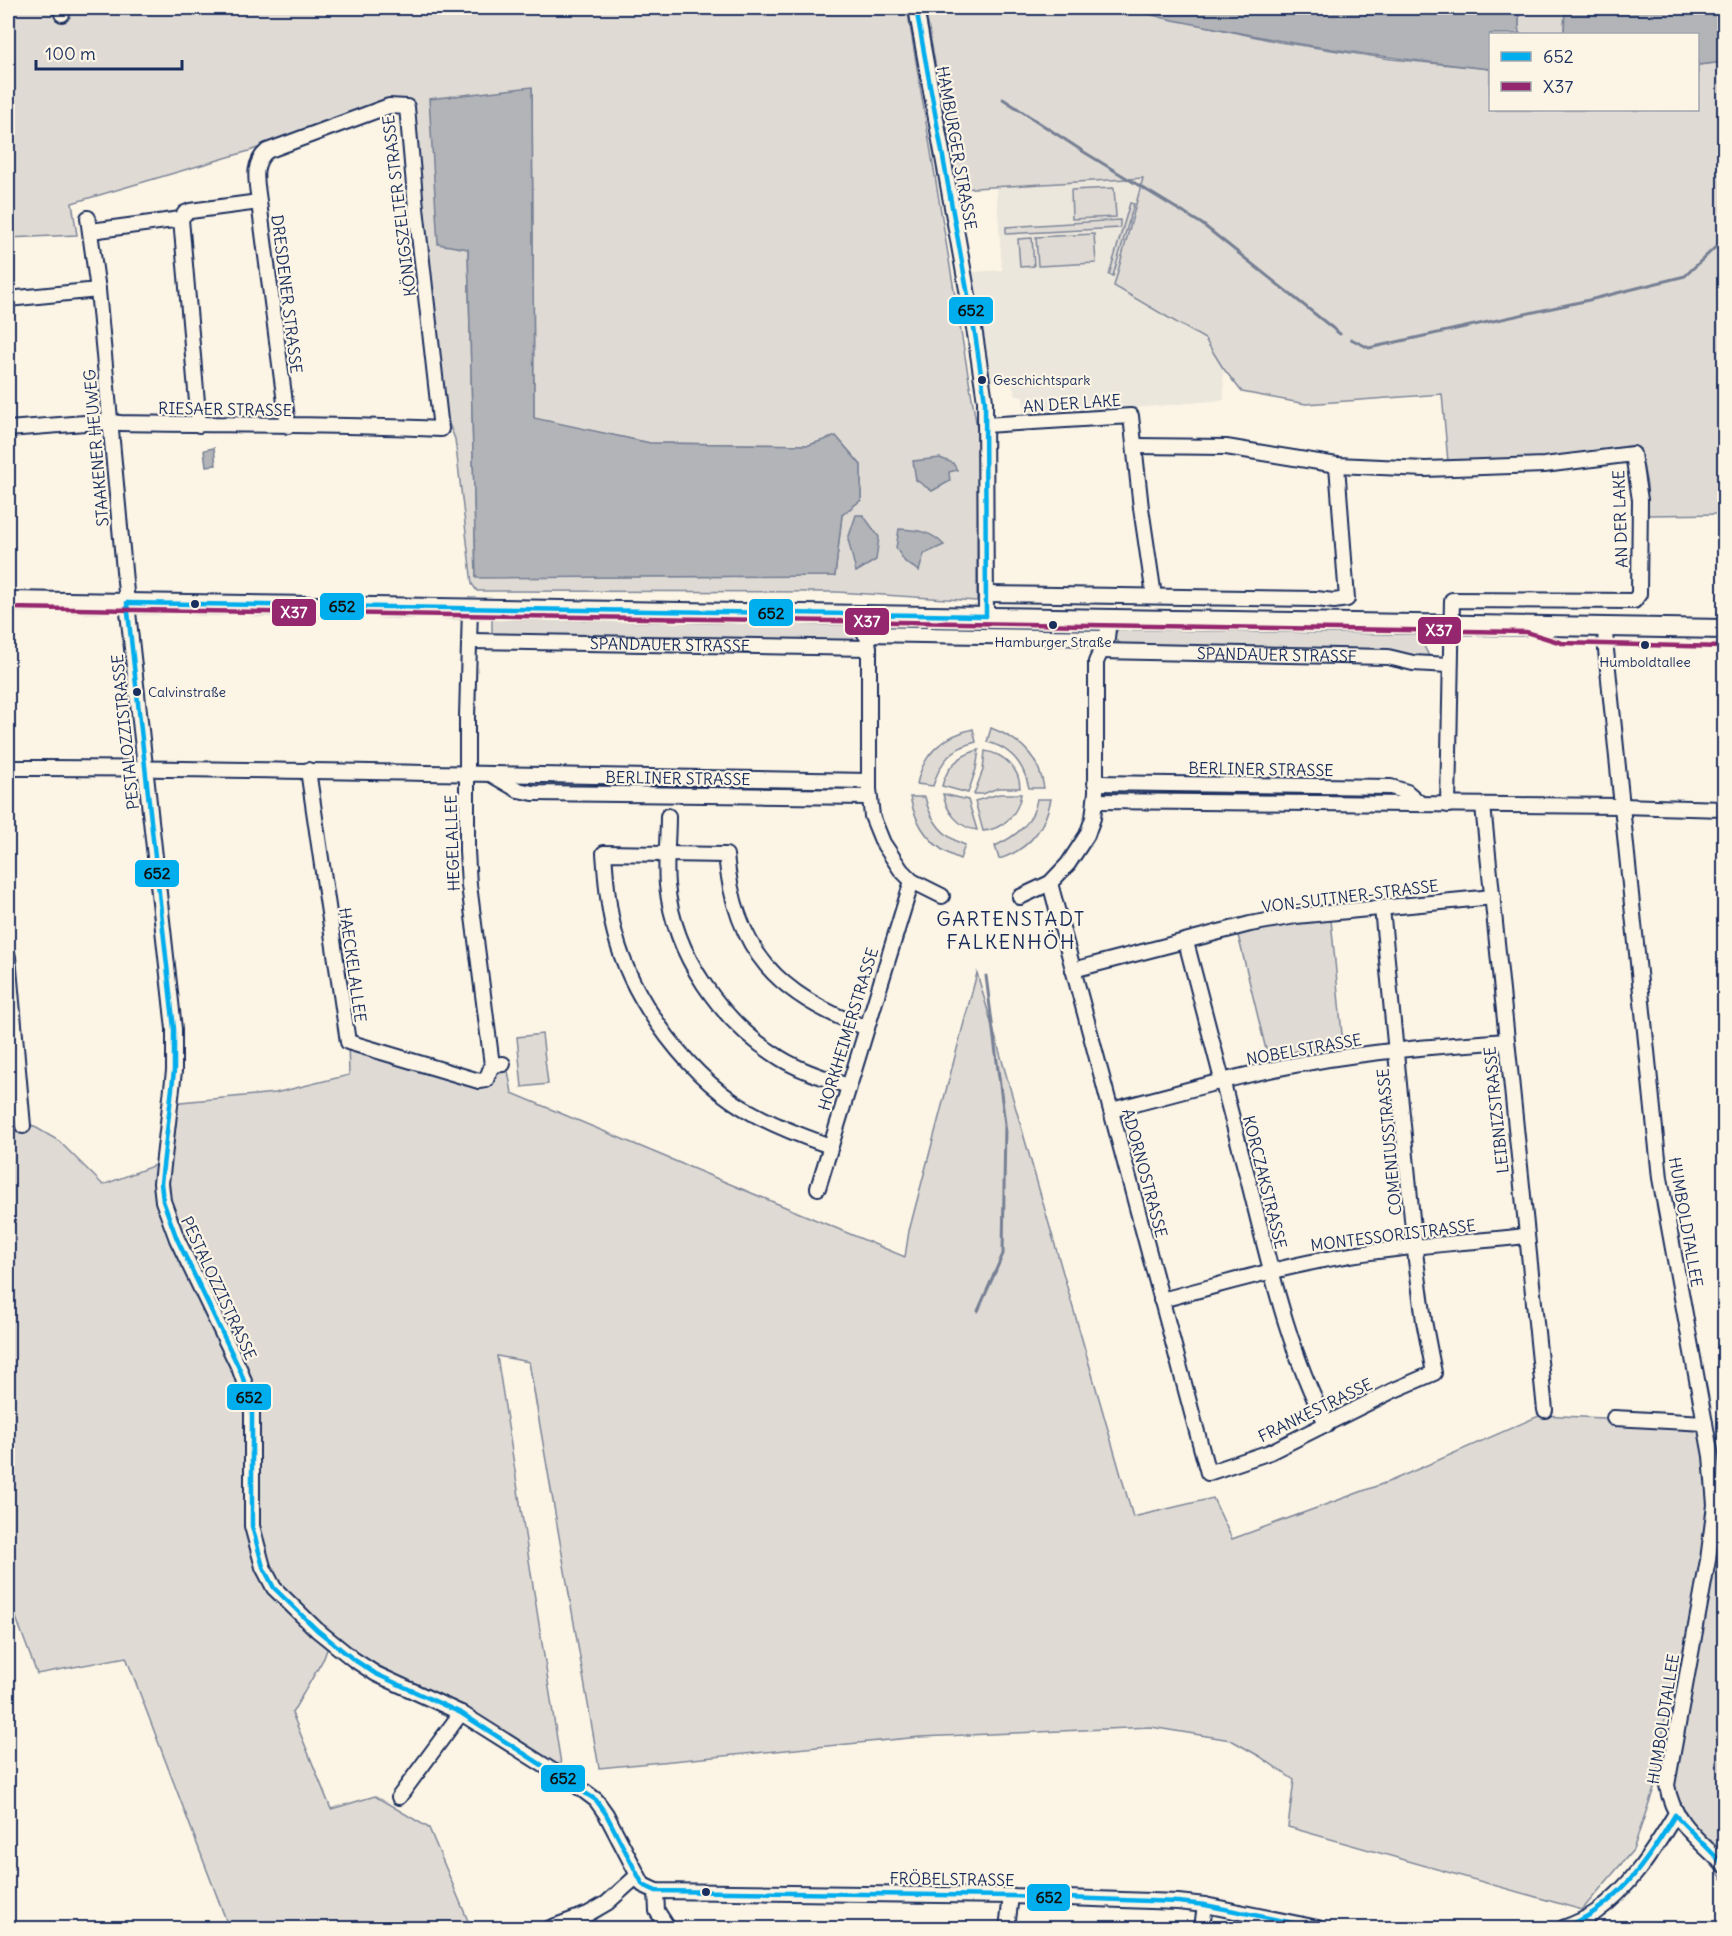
<svg xmlns="http://www.w3.org/2000/svg" width="1732" height="1936" font-family="Delius,sans-serif">
<rect width="100%" height="100%" fill="#fcf5e5"/>
<filter id="ink" filterUnits="userSpaceOnUse"><feTurbulence type="fractalNoise" baseFrequency=".0167" numOctaves="2"/><feDisplacementMap in="SourceGraphic" scale="12" xChannelSelector="R" yChannelSelector="G"/><feConvolveMatrix kernelMatrix="1 2 1 2 8 2 1 2 1" color-interpolation-filters="sRGB"/></filter>
<g filter="url(#ink)">
<polygon fill="#ece7dc" points="1143,178 1114,286 1205,339 1223,368 1224,400 1123,409 1024,415 1023,396 1016,396 1010,380 992,381 973,272 1002,270 996,186"/>
<g fill="#dfdbd4" stroke="#7d8599" stroke-width="1.5" fill-rule="evenodd">
<path d="M8 8H907L978 434 977 601 837 592 477 591 472 584 455 439 447 419 418 207 408 99 390 102 249 151 72 203 77 235 8 238ZM532 87 534 419 650 443 809 445 836 436 861 465V500L842 515 835 576 476 577 468 248Z"/>
<polygon points="925,8 1132,8 1192,23 1279,42 1391,59 1490,69 1490,110 1698,110 1698,65 1724,62 1724,514 1648,515 1647,485 1640,449 1620,448 1543,459 1448,462 1442,394 1306,404 1242,392 1223,368 1205,339 1114,286 1143,178 958,189"/>
<polygon points="1519,8 1565,8 1564,34 1519,34"/>
<polygon points="1114,188 1116,217 1072,219 1071,190"/>
<polygon points="1130,203 1134,204 1113,276 1109,275"/>
<polygon points="1120,220 1120,228 1006,234 1006,227"/>
<polygon points="1094,234 1096,263 1038,266 1036,237"/>
<polygon points="1032,238 1034,266 1020,267 1018,239"/>
<path d="M492 615 854 621C859 629 863 638 854 645L492 634Z"/>
<polygon points="1119,628 1422,629 1424,646 1431,660 1123,645 1115,640 1114,635"/>
<path d="M991 728C1020 739 1039 756 1044 788H1029C1024 764 1011 748 987 742Z"/>
<path d="M973 729 976 742C951 748 940 762 933 786L917 784C923 753 944 736 973 729Z"/>
<path d="M979 750 976 769 968 793 942 786C947 766 959 755 979 750Z"/>
<path d="M985 751C1004 754 1020 769 1020 788H998L983 794H974L983 770Z"/>
<path d="M943 794 968 800 977 830C959 828 946 811 943 794Z"/>
<path d="M999 794H1021C1018 815 1003 829 983 831L975 801Z"/>
<path d="M910 797H925C930 820 943 837 965 845L960 859C931 848 916 827 910 797Z"/>
<path d="M1037 799H1051C1045 829 1028 850 999 859L995 846C1016 836 1033 824 1037 799Z"/>
<polygon points="1331,920 1343,1045 1306,1049 1268,1058 1238,935 1291,923"/>
<polygon points="8,972 28,1123 59,1141 103,1185 163,1162 170,1103 275,1093 349,1075 348,1042 486,1086 498,1072 508,1071 512,1093 905,1257 909,1231 977,973 1133,1517 1213,1498 1232,1539 1393,1480 1541,1415 1705,1423 1713,1529 1724,1521 1724,1881 1675,1815 1669,1799 1705,1570 1666,1711 1656,1782 1633,1850 1582,1910 1288,1827 1294,1780 1259,1756 1231,1740 1151,1727 920,1737 599,1768 529,1362 497,1356 563,1777 461,1713 331,1638 324,1658 292,1713 331,1809 375,1796 429,1828 471,1928 229,1928 126,1657 37,1674 8,1596"/>
<polygon points="542,1034 548,1084 522,1087 517,1037"/>
</g>
<g fill="#b2b4b8" stroke="#767f94" stroke-width="1.5">
<path d="M1132 8H1519V34H1490V69C1400 59 1310 48 1220 29 1192 23 1158 19 1132 8Z"/>
<polygon points="1565,8 1724,8 1724,62 1698,65 1698,34 1564,34"/>
<polygon points="532,87 534,418 650,443 809,445 836,436 861,465 861,500 842,515 835,576 476,578 468,249 438,244 429,99"/>
<polygon points="214,448 216,465 206,466 204,450"/>
<polygon points="940,458 953,463 957,470 949,472 950,481 932,491 916,480 913,461"/>
<polygon points="856,515 863,515 879,537 876,560 856,572 848,539"/>
<path d="M899 529C917 530 931 531 944 545L924 554 919 571 905 562 896 548Z"/>
</g>
<g fill="none" stroke-linecap="round" stroke-linejoin="round">
<g stroke="#767f94" stroke-width="3">
<polyline points="1003,99 1084,152 1202,224 1340,334"/>
<polyline points="1351,339 1369,348 1589,300 1685,276 1724,239"/>
<polyline points="978,1311 1003,1254 1005,1124 986,976"/>
</g>
<g stroke="#1b2f5e" stroke-width="18">
<g id="minor">
<polyline points="916,8 975,334 985,401 986,616"/>
<polyline points="62,14 62,8"/>
<polyline points="88,218 98,290 127,603 174,1029 174,1071 161,1183 163,1201 177,1239 240,1370 248,1393 252,1412 252,1526 263,1567 274,1588 317,1630 353,1659 376,1674 461,1713 580,1788 596,1800 606,1814 643,1885 656,1891 1011,1896 1178,1902 1205,1905 1318,1928"/>
<polyline points="91,231 181,219"/>
<polyline points="8,299 98,290"/>
<polyline points="199,425 181,219 185,213 190,211 259,202"/>
<polyline points="985,425 1131,416 1141,508 1154,596"/>
<path d="M8 429 98 422 121 423C228 425 335 424 441 429L416 208 407 107 389 106 267 151C251 165 257 182 259 202L288 426"/>
<polyline points="1135,446 1226,447 1337,465 1425,469 1544,465 1633,454 1640,500 1639,594 1634,601 1452,600 1448,805"/>
<polyline points="986,594 1316,599 1334,601 1347,599 1337,465"/>
<polyline points="470,608 467,717 467,851 469,885 492,1065 503,1064"/>
<polyline points="864,615 869,648 869,789 872,816 883,843 901,870 912,881 942,896"/>
<path d="M1605 628 1606 650 1660 1178 1711 1456 1715 1505 1708 1560 1667 1785C1673 1823 1698 1839 1724 1865"/>
<polyline points="865,634 1107,638"/>
<path id="s1" d="M470 641 869 648"/>
<path id="s2" d="M1101 651 1388 657 1413 663 1449 665"/>
<path d="M8 768C169 767 331 772 493 774 618 776 743 778 869 781"/>
<polyline points="308,770 348,1042 479,1081 486,1080 492,1065"/>
<polyline points="492,775 518,790 533,793 869,797"/>
<polyline points="1095,783 1391,787 1407,792 1421,804"/>
<polyline points="1095,801 1621,806 1724,809"/>
<polyline points="1483,806 1545,1410"/>
<path d="M668 816C668 839 665 862 667 885 674 955 721 1022 780 1058 801 1071 825 1078 848 1086"/>
<polyline points="1050,883 1208,1473 1270,1452 1392,1391 1434,1373 1424,1321 1416,1260 1382,908"/>
<polyline points="1020,897 1050,883 1068,864 1087,835 1093,818 1096,792 1096,662 1107,638 1109,619"/>
<path d="M1186 942C1206 1021 1228 1100 1248 1179 1269 1262 1287 1348 1327 1425"/>
<polyline points="8,957 23,1126"/>
<polyline points="1073,970 1250,924 1296,916 1493,897"/>
<path d="M1111 1110C1176 1094 1240 1074 1306 1063 1372 1051 1439 1046 1506 1041"/>
<path d="M830 1146C804 1137 778 1127 754 1114 692 1082 632 1001 615 934 608 908 606 880 604 853L726 855C735 951 778 996 867 1028"/>
<polyline points="818,1188 912,881"/>
<path d="M1161 1300C1221 1285 1279 1267 1339 1257 1401 1246 1464 1243 1526 1236"/>
<polyline points="1614,1418 1705,1423"/>
<polyline points="399,1797 461,1713"/>
<polyline points="656,1891 657,1911 668,1928"/>
<polyline points="550,1928 588,1914 607,1903 637,1876"/>
<polyline points="1007,1928 1011,1896"/>
<polyline points="1202,1928 1205,1905"/>
<path d="M1563 1928C1574 1924 1586 1919 1596 1912 1630 1888 1654 1850 1675 1815"/>
</g>
</g>
<g stroke="#1b2f5e" stroke-width="22">
<polyline id="major" points="8,601 1724,629"/>
</g>
<use href="#minor" stroke="#fcf5e5" stroke-width="14"/>
<use href="#major" stroke="#fcf5e5" stroke-width="18"/>
<g stroke="#fcf5e5" stroke-width="9">
<g id="bus-1">
<polyline points="916,8 975,334 985,401 986,616"/>
<polyline points="127,603 174,1029 174,1071 161,1183 163,1201 177,1239 240,1370 248,1393 252,1412 252,1526 263,1567 274,1588 317,1630 353,1659 376,1674 461,1713 596,1800 606,1814 643,1885 656,1891 1011,1896 1178,1902 1205,1905 1318,1928"/>
<polyline points="127,603 986,616"/>
<polyline points="1675,1815 1724,1865"/>
<path d="M1563 1928C1616 1908 1647 1862 1675 1815"/>
</g>
</g>
<g stroke="#fcf5e5" stroke-width="9">
<polyline id="bus-2" points="8,608 1526,632 1562,643 1724,647"/>
</g>
<use href="#bus-1" stroke="#00aded" stroke-width="4.5"/>
<use href="#bus-2" stroke="#95276e" stroke-width="4.5"/>
</g>
</g>
<g fill="#1b2f5e" stroke="#fcf5e5" stroke-width="2">
<circle cx="982" cy="380" r="5"/>
<circle cx="195" cy="604" r="5"/>
<circle cx="1053" cy="625" r="5"/>
<circle cx="1645" cy="645" r="5"/>
<circle cx="137" cy="692" r="5"/>
<circle cx="706" cy="1892" r="5"/>
</g>
<g text-anchor="middle" dominant-baseline="central" stroke-width="4.5" stroke-linejoin="round" paint-order="stroke">
<g font-size="14" fill="#1b2f5e" stroke="#fcf5e5" text-anchor="start">
<text x="993" y="380">Geschichtspark</text>
<text x="1053" y="642" text-anchor="middle">Hamburger Straße</text>
<text x="1645" y="662" text-anchor="middle">Humboldtallee</text>
<text x="148" y="692">Calvinstraße</text>
</g>
<g font-size="16" fill="#1b2f5e" stroke="#fcf5e5">
<text transform="translate(957 148) rotate(80)">HAMBURGER STRASSE</text>
<text transform="translate(399 206) rotate(-97)">KÖNIGSZELTER STRASSE</text>
<text transform="translate(287 294) rotate(83)">DRESDENER STRASSE</text>
<text transform="translate(1072 403) rotate(-4)">AN DER LAKE</text>
<text transform="translate(225 409) rotate(1)">RIESAER STRASSE</text>
<text transform="translate(96 448) rotate(-95)">STAAKENER HEUWEG</text>
<text transform="translate(1620 519) rotate(-92)">AN DER LAKE</text>
<text stroke="none"><textPath href="#s1" startOffset="200">SPANDAUER STRASSE</textPath></text>
<text stroke="none"><textPath href="#s2" startOffset="176">SPANDAUER STRASSE</textPath></text>
<text transform="translate(125 732) rotate(-96)">PESTALOZZISTRASSE</text>
<text transform="translate(1261 769) rotate(1)">BERLINER STRASSE</text>
<text transform="translate(678 778) rotate(1)">BERLINER STRASSE</text>
<text transform="translate(452 843) rotate(-92)">HEGELALLEE</text>
<text transform="translate(1350 896) rotate(-7)">VON-SUTTNER-STRASSE</text>
<text transform="translate(353 965) rotate(82)">HAECKELALLEE</text>
<text transform="translate(848 1029) rotate(-73)">HORKHEIMERSTRASSE</text>
<text transform="translate(1304 1049) rotate(-10)">NOBELSTRASSE</text>
<text transform="translate(1496 1110) rotate(-96)">LEIBNIZSTRASSE</text>
<text transform="translate(1389 1142) rotate(-95)">COMENIUSSTRASSE</text>
<text transform="translate(1145 1173) rotate(75)">ADORNOSTRASSE</text>
<text transform="translate(1265 1182) rotate(76)">KORCZAKSTRASSE</text>
<text transform="translate(1686 1222) rotate(80)">HUMBOLDTALLEE</text>
<text transform="translate(1393 1235) rotate(-7)">MONTESSORISTRASSE</text>
<text transform="translate(219 1288) rotate(65)">PESTALOZZISTRASSE</text>
<text transform="translate(1315 1410) rotate(-26)">FRANKESTRASSE</text>
<text transform="translate(1663 1719) rotate(-81)">HUMBOLDTALLEE</text>
<text transform="translate(952 1879) rotate(1)">FRÖBELSTRASSE</text>
</g>
<g font-size="20" letter-spacing="1.5" fill="#1b2f5e" stroke="#fcf5e5">
<text x="1011" y="918">GARTENSTADT<tspan x="1011" dy="23">FALKENHÖH</tspan></text>
</g>
</g>
<g stroke="#fcf5e5" stroke-width="2">
<rect x="948" y="296" width="46" height="29" rx="6" fill="#00aded"/>
<rect x="319" y="592" width="46" height="29" rx="6" fill="#00aded"/>
<rect x="271" y="598" width="46" height="29" rx="6" fill="#95276e"/>
<rect x="748" y="598" width="46" height="29" rx="6" fill="#00aded"/>
<rect x="844" y="607" width="46" height="29" rx="6" fill="#95276e"/>
<rect x="1417" y="616" width="45" height="29" rx="6" fill="#95276e"/>
<rect x="134" y="859" width="46" height="29" rx="6" fill="#00aded"/>
<rect x="226" y="1383" width="46" height="28" rx="6" fill="#00aded"/>
<rect x="540" y="1764" width="46" height="29" rx="6" fill="#00aded"/>
<rect x="1026" y="1883" width="45" height="29" rx="6" fill="#00aded"/>
</g>
<g font-size="16" text-anchor="middle" font-weight="bold" fill="#fff">
<text x="294" y="618">X37</text>
<text x="867" y="627">X37</text>
<text x="1439" y="636">X37</text>
</g>
<g font-size="16" text-anchor="middle" font-weight="bold" fill="#111">
<text x="971" y="316">652</text>
<text x="342" y="612">652</text>
<text x="771" y="619">652</text>
<text x="157" y="879">652</text>
<text x="249" y="1403">652</text>
<text x="563" y="1784">652</text>
<text x="1049" y="1903">652</text>
</g>
<rect width="1732" height="1936" fill="none" stroke="#fcf5e5" stroke-width="30"/>
<rect x="15" y="15" width="1702" height="1906" fill="none" stroke="#1b2f5e" stroke-width="2" filter="url(#ink)"/>
<rect x="1489" y="33" width="210" height="78" fill="#fcf5e5" stroke="#a2a6af" stroke-width="1.5"/>
<rect x="1501" y="52" width="30" height="9" fill="#00aded" stroke="#a2a6af" stroke-width="1.5"/>
<text x="1543" y="63" font-size="18" fill="#1b2f5e">652</text>
<rect x="1501" y="82" width="30" height="9" fill="#95276e" stroke="#a2a6af" stroke-width="1.5"/>
<text x="1543" y="93" font-size="18" fill="#1b2f5e">X37</text>
<path d="M36 60v9h146v-9" fill="none" stroke="#1b2f5e" stroke-width="3"/>
<text x="45" y="60" font-size="18" fill="#1b2f5e" stroke="#fcf5e5" stroke-width="4.5" paint-order="stroke">100 m</text>
</svg>
